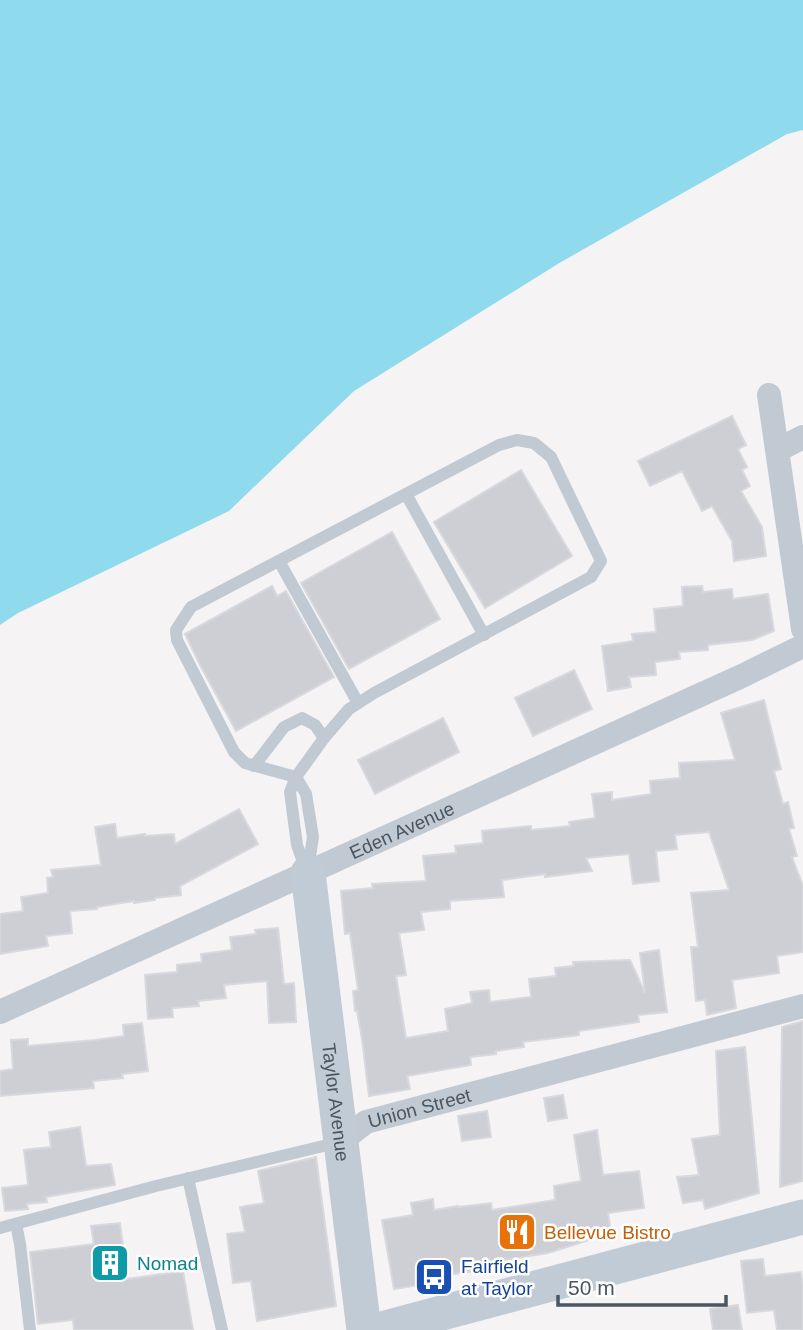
<svg xmlns="http://www.w3.org/2000/svg" width="803" height="1330" font-family="Helvetica,sans-serif">
<rect width="100%" height="100%" fill="#f5f3f3"/>
<polygon fill="#90daee" points="0,0 803,0 803,130 787,134 561,262 354,391 229,511 18,613 0,625"/>
<g fill="#cdcfd5" stroke="#d7d9de" stroke-width="2">
<polygon points="732,416 746,445 738,449 747,467 742,470 750,486 741,491 762,527 766,556 734,561 732,541 712,506 702,511 682,471 650,486 638,461"/>
<polygon points="521,470 572,556 485,608 434,522"/>
<polygon points="392,532 440,619 349,669 301,583"/>
<polygon points="272,586 277,596 286,591 334,677 236,731 200,665 185,634"/>
<polygon points="702,586 703,592 732,589 733,599 768,594 774,631 752,640 708,645 708,650 679,652 680,659 655,662 656,675 629,677 631,687 608,691 602,646 633,641 632,634 656,632 654,609 683,606 682,587"/>
<polygon points="574,670 592,709 533,736 515,698"/>
<polygon points="764,700 781,769 774,771 783,804 788,802 794,828 789,829 797,856 792,857 803,886 803,952 777,956 779,973 732,980 736,1008 707,1015 705,1000 696,1001 691,947 698,947 691,893 729,890 709,832 675,835 677,849 656,851 659,881 633,884 629,854 586,858 592,871 545,877 545,874 502,880 504,897 450,901 450,909 421,912 424,930 399,933 406,975 396,976 406,1038 448,1031 445,1009 472,1003 470,992 489,990 490,1002 531,997 529,979 556,976 555,968 574,966 573,962 630,960 645,993 640,953 659,950 667,1012 638,1015 639,1022 579,1031 579,1035 523,1042 524,1047 496,1051 496,1054 470,1057 471,1065 407,1076 410,1089 369,1096 362,1039 357,1011 355,1011 353,991 358,990 350,933 345,934 341,891 373,888 372,884 426,881 423,856 456,853 455,846 483,843 482,831 531,826 531,830 570,826 569,822 595,818 592,794 612,792 612,800 651,794 650,781 680,778 679,763 735,760 721,713"/>
<polygon points="443,718 459,752 375,794 358,760"/>
<polygon points="239,809 258,844 180,886 181,895 155,898 155,900 134,903 134,901 97,907 97,909 70,911 72,933 46,936 48,946 0,954 0,914 23,911 21,897 48,893 47,878 53,877 51,870 101,865 95,827 115,824 117,838 145,834 145,836 174,834 175,844"/>
<polygon points="278,928 284,984 294,983 296,1022 269,1023 267,981 224,985 226,998 198,1001 199,1006 172,1008 173,1017 148,1019 145,975 177,972 177,965 202,962 201,954 232,950 230,937 256,934 255,930"/>
<polygon points="803,1021 803,1181 780,1187 782,1027"/>
<polygon points="142,1023 148,1071 122,1074 123,1078 93,1081 94,1088 0,1096 0,1071 13,1069 11,1040 28,1039 28,1046 95,1040 124,1036 123,1025"/>
<polygon points="745,1047 759,1193 705,1209 703,1200 683,1203 677,1177 699,1175 692,1139 720,1135 716,1051"/>
<polygon points="563,1095 567,1118 548,1121 544,1098"/>
<polygon points="487,1111 491,1137 462,1141 458,1116"/>
<polygon points="80,1127 86,1166 111,1164 115,1185 46,1197 47,1202 27,1204 28,1209 5,1211 2,1188 28,1185 24,1150 51,1147 49,1132"/>
<polygon points="597,1130 603,1175 639,1171 644,1208 608,1213 611,1233 548,1253 498,1261 499,1268 446,1275 447,1277 419,1282 419,1285 394,1289 382,1220 413,1215 411,1203 433,1199 434,1210 458,1206 458,1207 491,1203 492,1210 555,1200 554,1186 581,1181 574,1135"/>
<polygon points="316,1157 336,1306 257,1321 251,1281 233,1283 227,1234 245,1232 240,1207 264,1203 258,1171"/>
<polygon points="120,1223 127,1279 183,1271 193,1330 74,1330 73,1320 38,1324 30,1252 94,1244 91,1226"/>
<polygon points="763,1259 765,1276 801,1272 803,1286 803,1330 777,1330 774,1310 747,1313 741,1261"/>
<polygon points="738,1305 742,1330 713,1330 710,1309"/>
</g>
<g fill="none" stroke-linecap="round" stroke-linejoin="round">
<g stroke="#c1cad2" stroke-width="12">
<polyline points="406,494 484,635"/>
<polyline points="279,561 358,703"/>
<polyline points="254,766 284,727 302,718 315,725 324,738"/>
<polyline points="307,873 297,845 290,792 296,777 324,738 349,709 374,693 591,577 601,561 551,457 534,443 517,440 499,445 191,607 176,630 177,640 234,752 245,763 296,777 306,794 313,837 308,870"/>
<polyline points="188,1178 222,1330"/>
<polyline points="16,1224 20,1244 30,1330"/>
<polyline points="0,1228 156,1186 340,1142"/>
</g>
<g stroke="#c1cad2" stroke-width="24">
<polyline points="769,395 803,629"/>
<polyline points="778,450 803,437"/>
<path id="s1" d="M0 1012 742 676 803 646"/>
<path id="s2" d="M340 1142 366 1122 803 1006"/>
</g>
<g stroke="#c1cbd6" stroke-width="35">
<path id="s3" d="M308 873 364 1330"/>
<polyline points="378,1330 803,1217"/>
</g>
</g>
<defs>
<g id="restaurant-square" transform="scale(2.0125)"><rect x="-9" y="-9" width="18" height="18" rx="4" fill="#e8710a" stroke="#fff"/><path d="M-5-6h1v4h1v-4h1v4h1v-4h1v5L-1.5 .5V6h-2V.5L-5-1ZM5-6V6H3V1.5H1.5Q1.5-4 5-6Z" fill="#fff"/></g>
<g id="building-square" transform="scale(2.0125)"><rect x="-9" y="-9" width="18" height="18" rx="4" fill="#0f9aa8" stroke="#fff"/><path d="M-4-6H4V6H1V3H-1V6H-4ZM-2.5-4.3h1.7v1.8h-1.7ZM.8-4.3h1.7v1.8H.8ZM-2.5-1h1.7V.8h-1.7ZM.8-1h1.7V.8H.8Z" fill="#fff"/></g>
<g id="bus-square" transform="scale(2.0125)"><rect x="-9" y="-9" width="18" height="18" rx="4" fill="#1a4fb4" stroke="#fff"/><path d="M-5-6H5V4H4V6H2V4H-2V6H-4V4H-5ZM-3.5-4V0h7V-4ZM-3.5 1.2v1.5H-2V1.2ZM2 1.2v1.5H3.5V1.2Z" fill="#fff"/></g>
</defs>
<g fill-rule="evenodd">
<use href="#restaurant-square" x="517" y="1232"/>
<use href="#building-square" x="110" y="1263"/>
<use href="#bus-square" x="434" y="1277"/>
</g>
<g text-anchor="middle" dominant-baseline="central" stroke-width="5" stroke-linejoin="round" paint-order="stroke">
<g font-size="19" fill="#4a5661" stroke="#fff">
<text stroke="none"><textPath href="#s1" startOffset="441">Eden Avenue</textPath></text>
<text stroke="none"><textPath href="#s3" startOffset="231">Taylor Avenue</textPath></text>
<text stroke="none"><textPath href="#s2" startOffset="88">Union Street</textPath></text>
</g>
<g font-size="19" fill="#c56008" stroke="#fff" text-anchor="start">
<text x="544" y="1232">Bellevue Bistro</text>
</g>
<g font-size="19" fill="#0d838f" stroke="#fff" text-anchor="start">
<text x="137" y="1263">Nomad</text>
</g>
<g font-size="19" fill="#164399" stroke="#fff" text-anchor="start">
<text x="461" y="1266">Fairfield<tspan x="461" dy="22">at Taylor</tspan></text>
</g>
</g>
<path d="M558 1295v10h168v-10" fill="none" stroke="#4a5661" stroke-width="3.5"/>
<text x="568" y="1295" font-size="21" fill="#4a5661" stroke="#ffffff" stroke-width="5" paint-order="stroke">50 m</text>
</svg>
